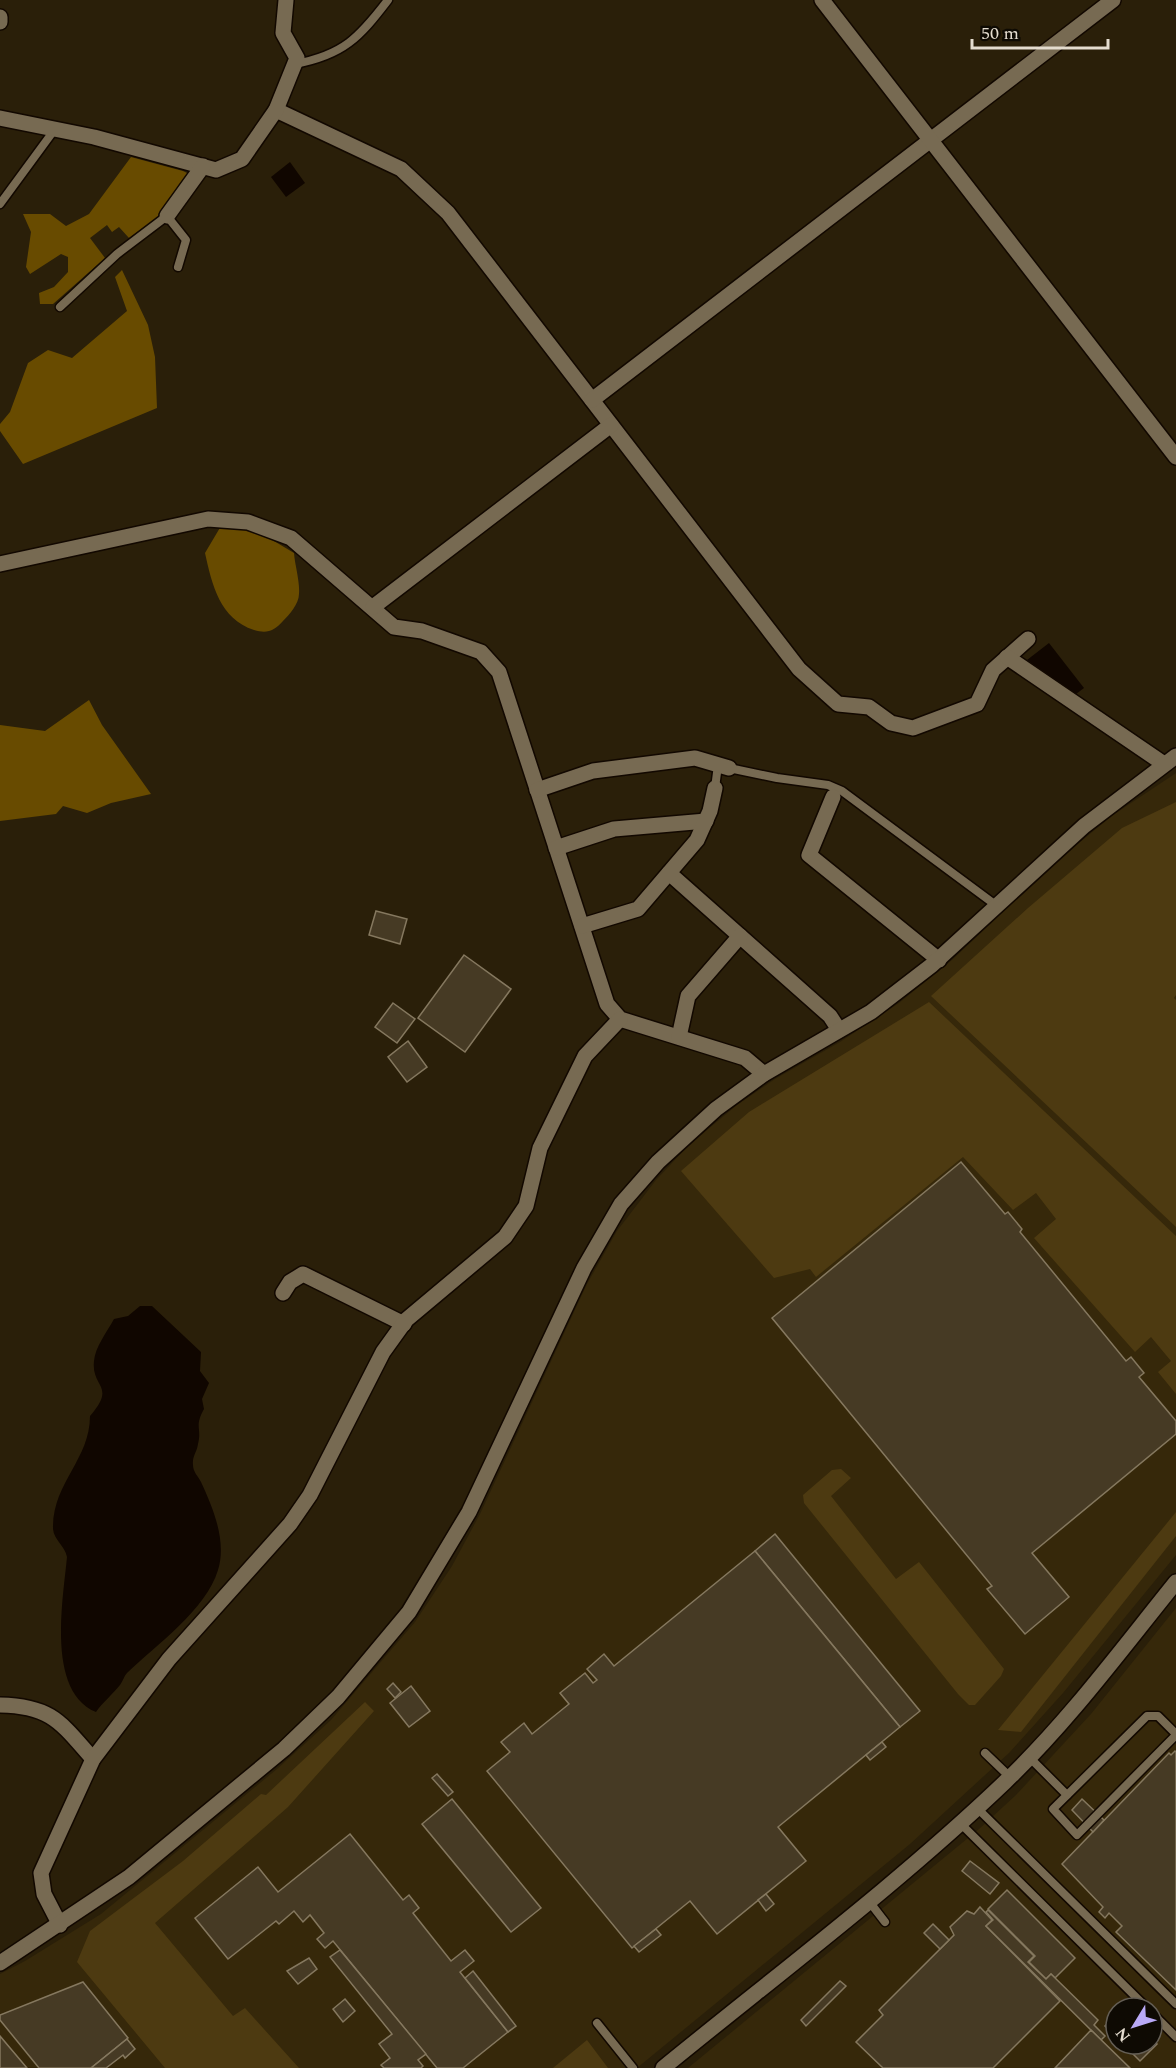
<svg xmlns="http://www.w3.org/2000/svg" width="1176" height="2068" font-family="Spectral,serif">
<rect width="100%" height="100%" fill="#2a1f09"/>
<g fill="#36280a" fill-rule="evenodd">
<polygon points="1176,773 1176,1555 1063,1693 1009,1753 910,1844 637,2068 0,2068 0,1974 25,1961 101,1914 277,1769 331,1720 415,1622 452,1566 480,1514 587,1284 617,1231 656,1180 689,1145 737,1105 775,1079 840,1042 899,1003 952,960 1058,860 1113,815"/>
<path d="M1176 1608V2068H688L979 1829 1016 1795 1091 1714ZM1116 2008H1152V2044H1116Z"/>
</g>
<g fill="#4d3a11">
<polygon points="1176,802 1176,995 1174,998 1176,1000 1176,1227 931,996 1028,908 1122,828"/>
<polygon points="929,1002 1176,1236 1176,1394 1158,1372 1171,1361 1151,1337 1135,1352 1034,1238 1056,1219 1036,1193 1013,1210 963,1157 816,1277 810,1269 774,1278 681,1171 749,1112"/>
<polygon points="841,1469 851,1478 831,1496 896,1579 919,1562 1004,1669 1001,1676 975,1705 969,1705 958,1694 804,1503 803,1495 832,1470"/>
<polygon points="1176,1512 1176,1536 1021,1732 998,1730"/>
<polygon points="365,1702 374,1711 288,1807 155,1923 233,2016 245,2008 299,2068 165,2068 77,1962 90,1931 183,1861 261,1794 266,1795"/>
<polygon points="587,2040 608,2068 553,2068"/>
</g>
<g fill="#684b00">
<polygon points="131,157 183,171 187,173 188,180 158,217 129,238 119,227 112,232 107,225 90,238 105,258 53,304 40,304 39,293 54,287 68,272 68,257 61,254 30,274 26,267 31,232 23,214 50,214 66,226 89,214"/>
<polygon points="122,270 148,325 155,357 157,408 23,464 0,431 0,424 10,412 28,363 48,350 72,358 127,311 115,277"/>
<path d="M221 526 259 532 294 553C295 566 300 581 299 594 299 604 289 615 283 621 274 631 267 634 254 630 220 619 212 585 205 553Z"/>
<polygon points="89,700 102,725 151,794 111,803 87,813 63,806 56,814 0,821 0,725 45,731"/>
</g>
<g fill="#100600">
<polygon points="290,162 305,183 286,197 271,177"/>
<polygon points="1049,643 1084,688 1076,694 1027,660"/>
<path d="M140 1306H152L201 1352 200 1371 209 1383 202 1399 204 1409C194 1427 202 1428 198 1444 197 1452 192 1456 193 1465 193 1472 198 1476 201 1482 213 1508 227 1541 218 1570 206 1610 156 1645 127 1673 124 1676 123 1681 120 1685 113 1694 103 1702 96 1712 46 1691 63 1600 67 1557 65 1546 54 1540 53 1529 52 1483 90 1460 90 1416 117 1385 91 1388 94 1361 95 1347 107 1332 114 1319L128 1316Z"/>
</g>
<g fill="#463a24" stroke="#85785f" stroke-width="1.5">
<polygon points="376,911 407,919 400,944 369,935"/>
<polygon points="464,955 511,989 465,1052 418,1018"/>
<polygon points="393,1003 415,1019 397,1043 375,1027"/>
<polygon points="408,1041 427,1067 407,1082 388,1057"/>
<polygon points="961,1162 1005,1214 1008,1212 1022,1229 1020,1232 1126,1361 1131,1357 1144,1373 1139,1377 1176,1421 1176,1434 1032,1553 1069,1597 1025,1634 987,1589 992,1586 772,1318"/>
<polygon points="775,1534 920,1711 900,1727 755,1551"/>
<polygon points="755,1551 900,1727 778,1827 806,1861 717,1934 690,1901 632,1948 487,1771 510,1752 501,1742 524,1723 532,1734 569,1704 560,1693 585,1673 593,1683 597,1680 587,1669 604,1654 614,1666"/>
<polygon points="393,1683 401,1692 395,1698 387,1689"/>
<polygon points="411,1686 430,1711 409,1727 390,1703"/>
<polygon points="882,1742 886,1747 870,1760 866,1755"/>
<polygon points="1175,1751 1176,1752 1176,1990 1116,1932 1122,1926 1109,1913 1105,1918 1099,1912 1103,1907 1062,1864 1169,1753 1171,1755"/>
<polygon points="437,1774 453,1792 448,1796 432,1778"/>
<polygon points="452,1799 541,1908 511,1932 422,1824"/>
<polygon points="1082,1799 1104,1820 1093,1832 1072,1810"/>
<polygon points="350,1834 403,1900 409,1895 419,1908 413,1913 451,1961 465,1950 474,1961 460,1972 508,2032 463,2068 437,2068 333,1941 325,1948 317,1939 324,1933 310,1915 303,1922 294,1911 279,1924 276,1921 228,1959 195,1918 258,1867 278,1892"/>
<polygon points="970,1861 999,1883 990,1894 962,1871"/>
<polygon points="1007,1890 1075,1958 1055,1978 1051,1974 1046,1979 1029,1962 1035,1956 988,1909"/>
<polygon points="766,1894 774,1904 766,1911 758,1900"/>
<polygon points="980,1907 992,1920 986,1926 1060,2001 993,2068 883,2068 856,2042 883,2015 879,2010 954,1935 950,1927 967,1911 974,1914"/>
<polygon points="988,1910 1034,1956 1028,1962 1046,1979 1051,1974 1098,2020 1094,2025 1105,2036 1101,2040 986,1926 993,1920 986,1912"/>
<polygon points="933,1924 949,1940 940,1949 924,1933"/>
<polygon points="656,1929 661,1935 639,1952 634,1946"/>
<polygon points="340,1950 426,2054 418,2060 423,2066 421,2068 384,2068 381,2065 390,2058 379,2044 392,2034 330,1957"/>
<polygon points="309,1958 317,1969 298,1984 287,1971"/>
<polygon points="473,1971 516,2026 508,2032 465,1978"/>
<polygon points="840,1981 846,1986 806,2026 801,2020"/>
<polygon points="83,1982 128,2038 91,2068 39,2068 0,2020 0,2015"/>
<polygon points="345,1999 355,2011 343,2022 333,2009"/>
<polygon points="1116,2015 1116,2037 1105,2026"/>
<polygon points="1091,2030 1130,2068 1055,2068"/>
<polygon points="0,2036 27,2068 0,2068"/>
<polygon points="127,2039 135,2049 125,2058 123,2055 106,2068 91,2068"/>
<polygon points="1152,2039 1157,2044 1140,2061 1123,2044 1152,2044"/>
</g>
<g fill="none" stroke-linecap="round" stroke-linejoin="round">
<g stroke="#120800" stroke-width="11">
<g id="service">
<path d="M295 64C343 55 359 38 388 0"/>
<polyline points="0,204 55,129"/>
<polyline points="60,307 117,254 167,216 186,240 178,267"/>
<polyline points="729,768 777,778 828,785 842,791 997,906"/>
<polyline points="715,788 718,765"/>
<polyline points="1176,1734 1158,1716 1147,1716 1053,1809 1077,1835 1176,1735"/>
<polyline points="985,1753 1010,1777"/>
<polyline points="1029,1757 1067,1795"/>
<polyline points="977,1808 1176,2004"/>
<polyline points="960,1823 1147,2008"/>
<polyline points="868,1900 885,1922"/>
<polyline points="1152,2013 1176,2037"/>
<polyline points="597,2023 633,2068"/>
</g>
</g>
<g stroke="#120800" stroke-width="18">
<g id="minor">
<polyline points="0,17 0,22"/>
<polyline points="276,110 401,169 448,213 799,669 838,704 869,707 891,723 913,728 977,704 993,670 1028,639"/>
<polyline points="0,118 94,137 216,170 242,159 276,110 297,58 283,33 286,0"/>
<polyline points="167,216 203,166"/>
<polyline points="592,400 1113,0"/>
<polyline points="0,564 208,519 248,522 291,538 394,627 422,631 481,652 499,672 607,1004 620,1019 745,1058 764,1074"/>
<polyline points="373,607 611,425"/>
<polyline points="1007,657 1164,764"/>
<polyline points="537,790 593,771 695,758 729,768"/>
<polyline points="833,797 809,855 939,960"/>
<polyline points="556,848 614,829 706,821"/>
<polyline points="669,873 830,1016 839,1030"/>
<polyline points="582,926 638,909 697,840 710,811 715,788"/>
<polyline points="679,1037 688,996 740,936"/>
<polyline points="283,1293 290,1282 303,1274 404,1324"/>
<path d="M0 1705C52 1706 61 1723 93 1759"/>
<polyline points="60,1925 44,1894 41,1873 93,1759 169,1659 290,1524 310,1495 383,1352 406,1320 505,1237 526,1206 540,1148 585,1056 620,1019"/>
</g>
</g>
<g stroke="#120800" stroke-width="18">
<g id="tertiary">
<polyline points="822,0 1176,457"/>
<polyline points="0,1963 129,1877 284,1749 338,1697 409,1612 469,1512 584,1268 621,1204 658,1162 716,1109 764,1074 871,1012 932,965 1084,826 1176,756"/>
<path d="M663 2068C778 1974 897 1885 1005 1782 1068 1722 1121 1650 1176 1582"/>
</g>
</g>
<use href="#service" stroke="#776a52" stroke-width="8"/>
<use href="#minor" stroke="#776a52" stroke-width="15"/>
<use href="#tertiary" stroke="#776a52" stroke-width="15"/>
</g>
<g transform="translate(1134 2026) rotate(232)"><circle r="28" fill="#0e0a03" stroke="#645e55" stroke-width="1.5"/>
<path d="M0-4.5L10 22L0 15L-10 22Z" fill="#b9aaf7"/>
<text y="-9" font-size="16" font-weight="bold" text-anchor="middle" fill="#e4dccf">N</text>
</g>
<path d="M972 39v9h136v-9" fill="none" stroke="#e4dccf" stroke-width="3"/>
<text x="981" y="39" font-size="18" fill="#e4dccf" stroke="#0e0a03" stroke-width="4.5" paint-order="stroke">50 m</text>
</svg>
